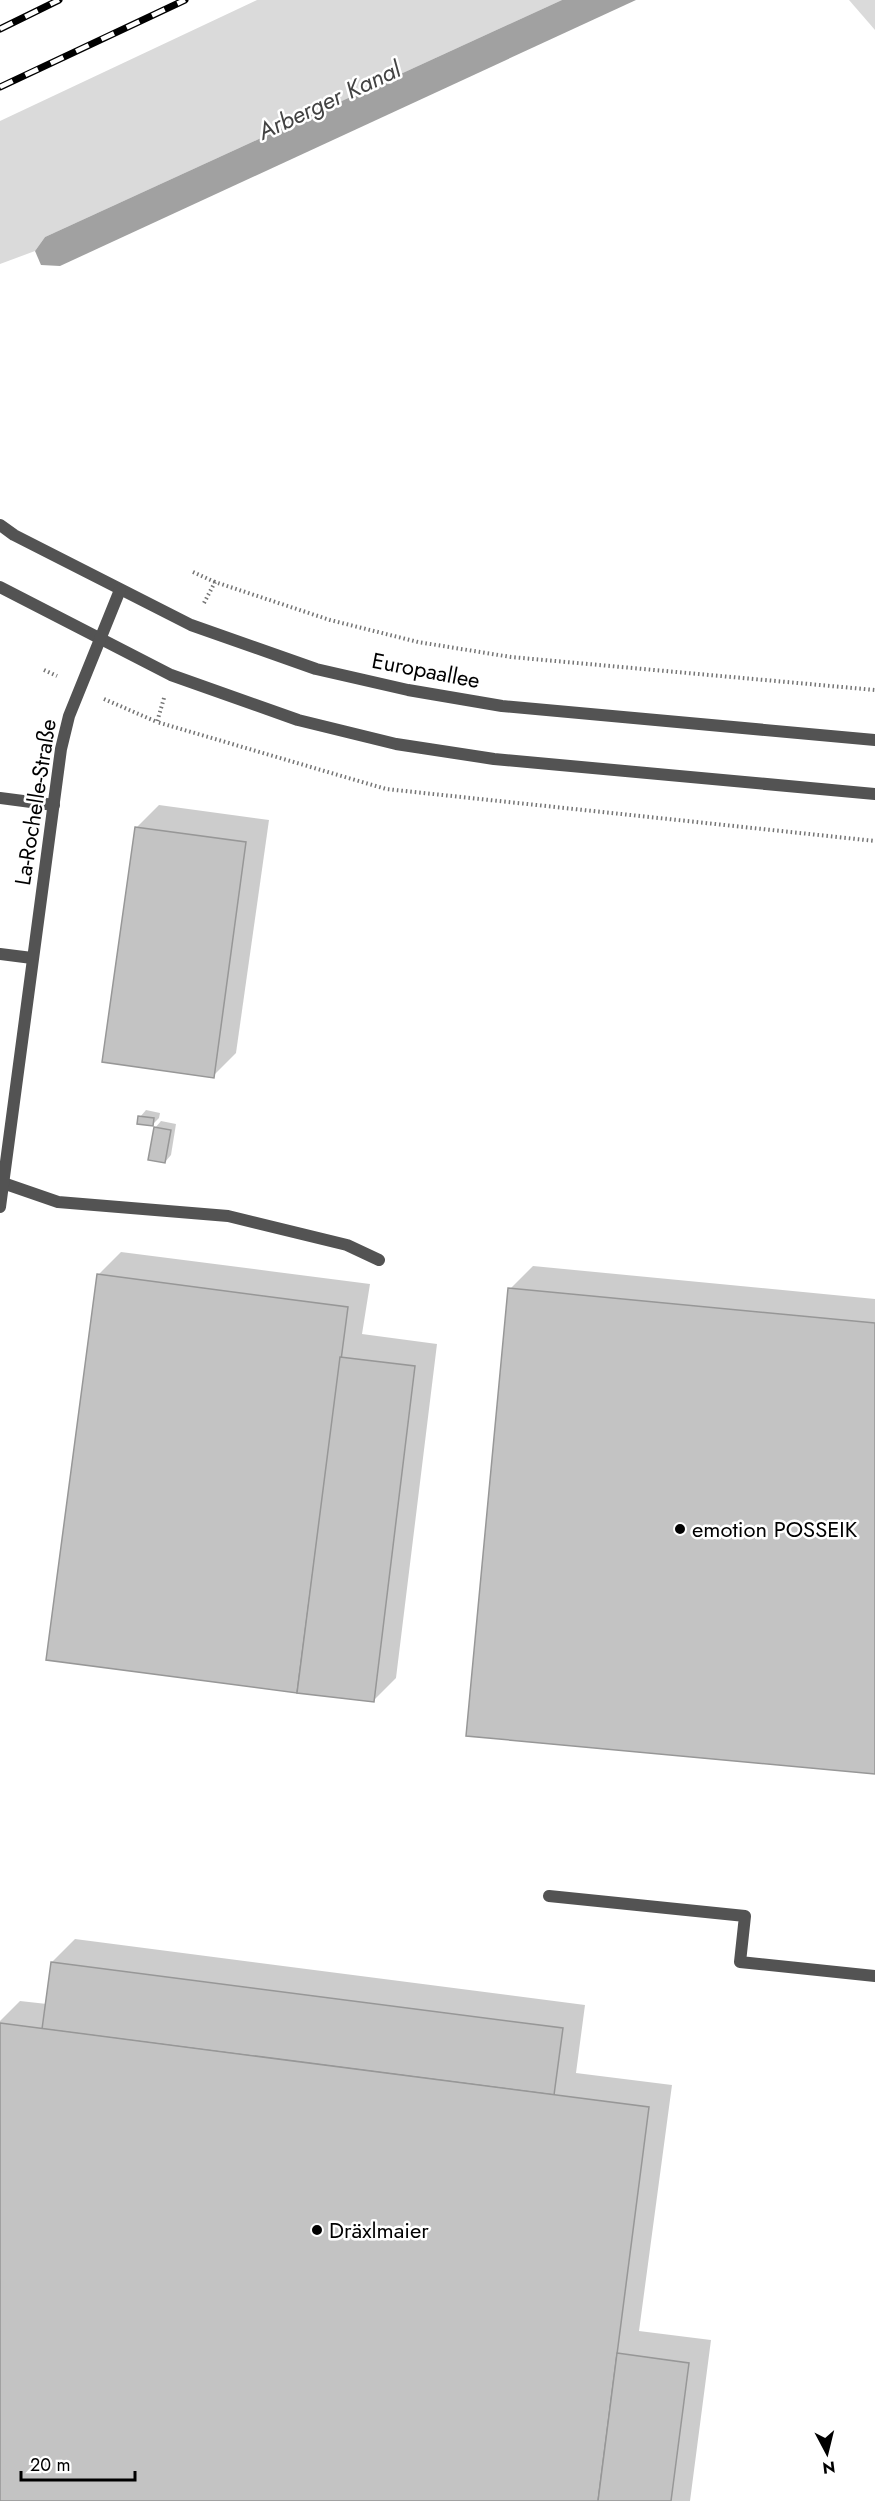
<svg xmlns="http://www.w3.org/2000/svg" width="875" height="2501" font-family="Jost,sans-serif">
<rect width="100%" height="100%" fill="#fff"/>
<g fill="#dadada">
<polygon points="257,0 562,0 45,237 35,251 0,264 0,121"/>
<polygon points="849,0 875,0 875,30"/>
</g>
<polygon fill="#a1a1a1" points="562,0 636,0 60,266 41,265 35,251 45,237"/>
<g fill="#0003">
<polygon points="159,805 269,820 236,1053 213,1076 136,828"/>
<polygon points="146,1110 160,1113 159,1118 152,1125 140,1117"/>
<polygon points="161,1121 176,1124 171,1155 165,1162 155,1128"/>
<polygon points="121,1252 370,1284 362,1334 437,1344 396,1678 373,1701 98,1275"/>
<polygon points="533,1266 875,1299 875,1773 510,1289"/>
<polygon points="75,1939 585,2005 576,2073 672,2085 639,2331 711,2340 690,2501 0,2501 0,2021 20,2001 47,2004 52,1962"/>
</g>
<g fill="#c3c3c3" stroke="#979797" stroke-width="1.5">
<polygon points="135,827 246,842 214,1078 102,1062"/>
<polygon points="138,1116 154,1118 153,1126 137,1124"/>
<polygon points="154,1127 171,1130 165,1163 148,1160"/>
<polygon points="97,1274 348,1307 297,1693 46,1660"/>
<polygon points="508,1288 875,1323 875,1774 466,1736"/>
<polygon points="340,1357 415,1366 374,1702 297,1693"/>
<polygon points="51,1962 563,2028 554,2095 42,2029"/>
<polygon points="0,2023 649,2107 598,2501 0,2501"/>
<polygon points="617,2353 689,2363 671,2501 598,2501"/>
</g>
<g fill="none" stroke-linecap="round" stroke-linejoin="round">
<g stroke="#757575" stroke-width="4" stroke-dasharray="1.5 3" stroke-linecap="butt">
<polyline points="193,572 215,582"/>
<polyline points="204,603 215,582 330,620 418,642 511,657 875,690"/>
<polyline points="44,670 57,676"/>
<polyline points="164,698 157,722 386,789 875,841"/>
<polyline points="104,699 157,722"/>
</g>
<g stroke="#535353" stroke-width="12">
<polyline points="0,798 54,805"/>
<polyline points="0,954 32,958"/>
<polyline points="3,1183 58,1202 228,1216 347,1245 379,1260"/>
<polyline points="549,1896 745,1916 740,1962 875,1976"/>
</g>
<g stroke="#535353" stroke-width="12">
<polyline points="0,525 14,535 191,625 316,669 408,690 502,706 875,740"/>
<polyline points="0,587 171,675 298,720 396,744 494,759 875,794"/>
<polyline points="0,1207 61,749 69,716 120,590"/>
</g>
<g stroke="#000" stroke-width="7">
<g id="rail">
<polyline points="0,29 59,0"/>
<polyline points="0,87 185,0"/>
</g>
</g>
<use href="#rail" stroke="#fff" stroke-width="4.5" stroke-dasharray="14" stroke-linecap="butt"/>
</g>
<g fill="#000" stroke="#fff" stroke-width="2">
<circle cx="680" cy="1529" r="6"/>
<circle cx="317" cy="2230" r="6"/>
</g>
<g text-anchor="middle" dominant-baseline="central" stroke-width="5" stroke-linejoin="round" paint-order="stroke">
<g font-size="22" fill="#000" stroke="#fff">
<text transform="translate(426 670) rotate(11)">Europaallee</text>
<text transform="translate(35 802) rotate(-81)">La-Rochelle-Straße</text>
</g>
<g font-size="22" fill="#000" stroke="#fff" text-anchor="start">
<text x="692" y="1529">emotion POSSEIK</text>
<text x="329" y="2230">Dräxlmaier</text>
</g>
<g font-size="24" font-style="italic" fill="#424242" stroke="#fff">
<text transform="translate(329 100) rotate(-25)">Arberger Kanal</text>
</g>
</g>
<g transform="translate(827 2453) rotate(173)" stroke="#ffffff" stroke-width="4.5" paint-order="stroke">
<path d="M0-4.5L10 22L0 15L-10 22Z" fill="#000000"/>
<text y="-9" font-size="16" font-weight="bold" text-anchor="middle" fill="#000000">N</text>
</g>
<path d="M21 2471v9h114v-9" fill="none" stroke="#000000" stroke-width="3"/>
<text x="30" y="2471" font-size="18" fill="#000000" stroke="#ffffff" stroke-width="4.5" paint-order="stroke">20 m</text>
</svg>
